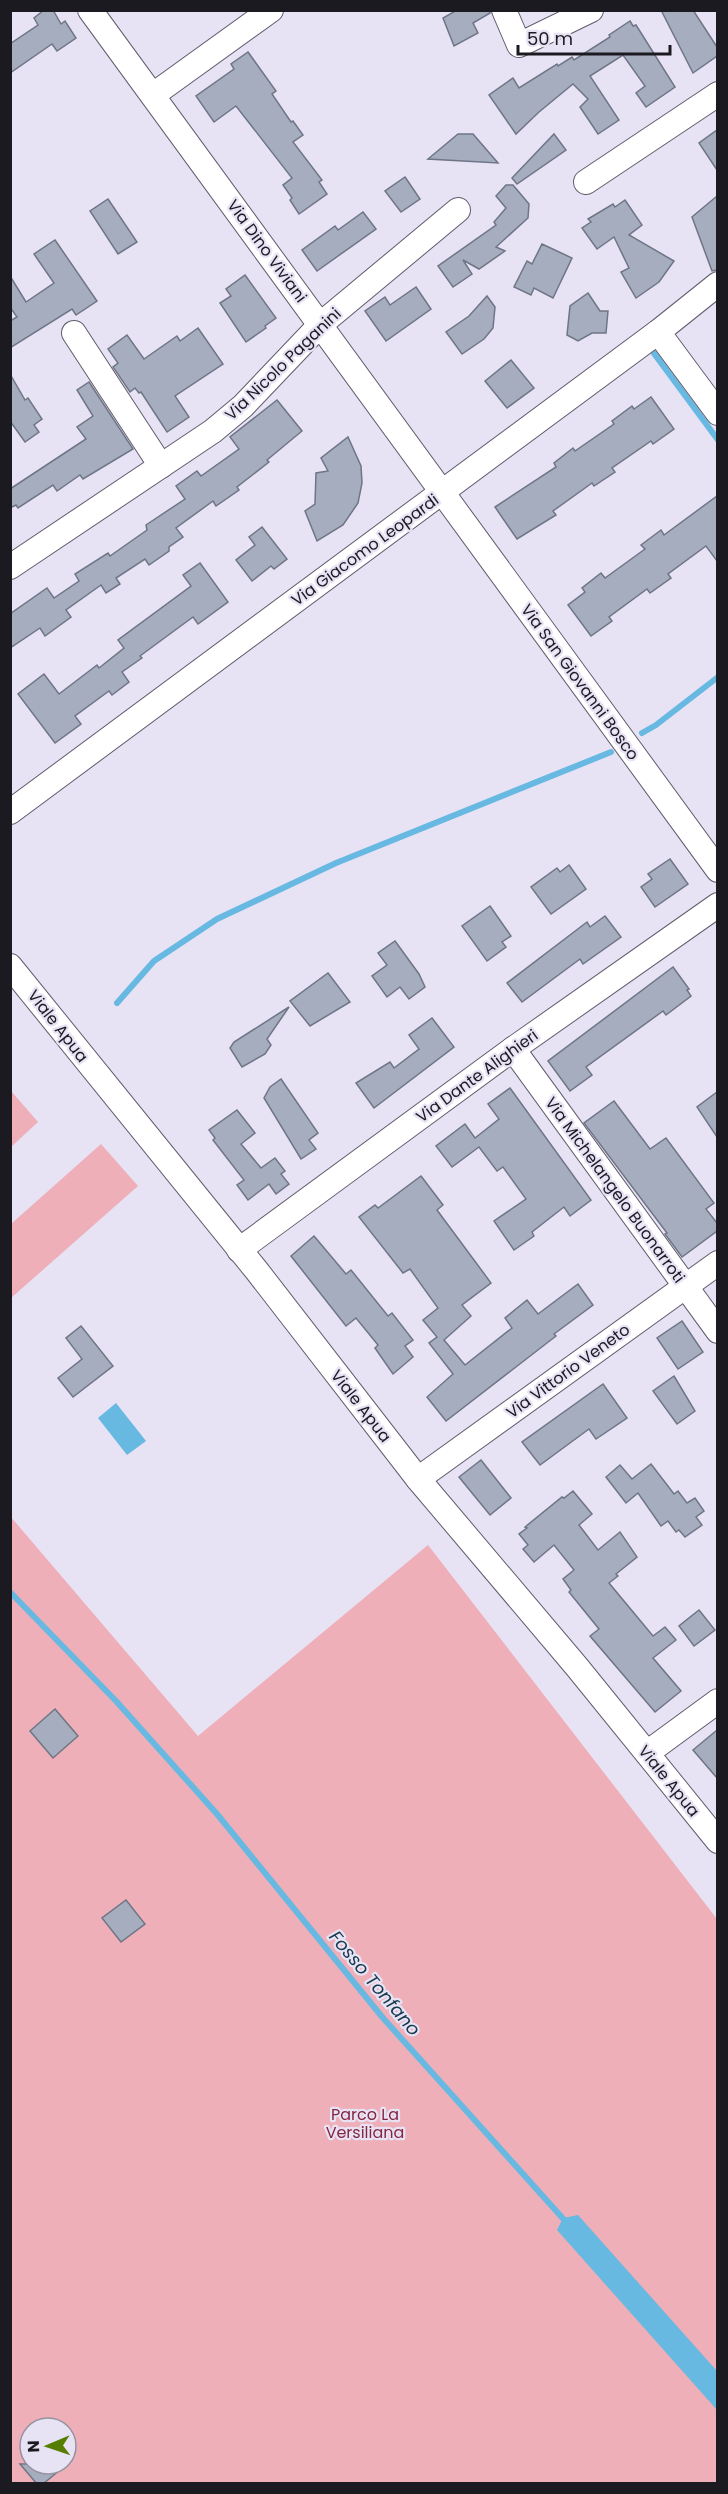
<svg xmlns="http://www.w3.org/2000/svg" width="728" height="2494" font-family="Poppins,sans-serif">
<rect width="100%" height="100%" fill="#e8e2f5"/>
<g fill="#eeafb8" fill-rule="evenodd">
<polygon points="11,1091 38,1122 11,1147 10,1147"/>
<polygon points="101,1144 138,1186 11,1298 11,1224"/>
<path d="M10 1516 198 1736 428 1545 717 1919V2483H11ZM30 2428H66V2464H30Z"/>
</g>
<g fill="#67b9e2">
<polygon points="116,1403 146,1441 127,1455 98,1418"/>
<polygon points="578,2215 717,2371 717,2410 557,2230 563,2218"/>
</g>
<g fill="none" stroke-linecap="round" stroke-linejoin="round">
<g stroke="#67b9e2" stroke-width="6">
<polyline points="653,352 718,440"/>
<polyline points="642,733 656,725 718,677"/>
<polyline points="117,1003 154,961 217,919 336,863 611,752"/>
<polyline points="10,1592 116,1701 217,1814 383,2018 567,2223"/>
</g>
</g>
<g fill="#a5adbe" stroke="#6e7686" stroke-width="1.5">
<polygon points="44,10 53,10 61,24 65,21 76,38 57,51 52,44 10,73 10,44 38,25 34,18"/>
<polygon points="457,10 490,10 490,13 473,23 478,33 454,46 443,18"/>
<polygon points="661,10 693,10 717,47 717,56 693,73"/>
<polygon points="630,21 633,26 636,25 675,87 646,107 636,93 645,86 623,55 590,76 619,120 598,134 580,107 588,99 573,84 539,112 516,134 489,95 513,78 519,88 557,64 558,66 572,57 574,60 610,37 609,35"/>
<polygon points="248,52 276,91 272,94 291,122 293,121 303,135 293,142 322,180 319,182 327,194 299,214 290,200 292,198 283,185 292,178 236,106 214,122 196,96 234,69 231,64"/>
<polygon points="717,130 717,170 699,143"/>
<polygon points="458,134 473,134 498,163 428,159"/>
<polygon points="554,134 566,150 517,184 512,178"/>
<polygon points="405,177 420,199 401,212 385,191"/>
<polygon points="506,185 513,185 529,204 528,218 496,247 505,251 479,269 463,260 472,274 453,287 438,266 496,225 494,222 506,208 496,196"/>
<polygon points="717,196 717,270 712,271 692,217"/>
<polygon points="108,199 137,242 118,254 90,211"/>
<polygon points="625,200 642,225 629,235 674,261 659,282 636,298 621,272 629,268 614,237 597,249 582,228 591,222 588,219 613,204 615,207"/>
<polygon points="363,212 376,229 317,271 302,250 335,226 338,230"/>
<polygon points="55,240 97,301 76,315 72,309 10,348 10,321 17,317 10,307 10,276 26,302 54,283 34,254"/>
<polygon points="542,244 572,258 553,298 534,288 531,295 514,287 527,261 532,264"/>
<polygon points="245,275 276,318 265,326 266,328 246,342 220,303 231,296 226,289"/>
<polygon points="416,287 431,309 386,341 365,311 385,297 390,305"/>
<polygon points="588,293 600,311 608,311 606,333 592,333 578,341 567,335 570,306"/>
<polygon points="487,296 495,307 493,328 484,339 462,354 446,332 469,316"/>
<polygon points="198,328 223,364 175,396 189,417 167,432 141,392 139,393 135,388 130,392 113,367 118,363 108,349 127,335 144,359 177,336 180,341"/>
<polygon points="511,360 534,388 507,408 485,381"/>
<polygon points="10,374 25,400 28,398 42,419 34,425 39,432 25,442 10,421"/>
<polygon points="89,382 133,449 83,479 80,475 57,491 53,485 18,508 16,505 10,508 10,489 86,439 77,427 93,416 77,390"/>
<polygon points="651,397 674,429 653,444 651,441 612,468 615,472 594,486 592,483 553,511 556,515 517,539 495,507 556,467 554,463 573,448 575,451 614,424 612,421 632,406 634,409"/>
<polygon points="277,400 302,431 267,460 269,462 237,487 239,490 216,506 213,501 176,528 183,537 169,547 169,551 149,565 145,559 116,578 120,584 106,593 101,585 66,610 71,617 45,636 40,628 10,648 10,614 47,588 54,598 79,581 75,574 108,553 110,556 147,530 146,525 185,499 176,486 197,471 201,476 239,449 230,437"/>
<polygon points="348,437 361,466 362,483 358,503 343,525 317,541 305,511 315,504 316,473 328,471 321,458"/>
<polygon points="717,496 717,561 706,546 668,574 671,578 650,593 647,589 609,617 612,621 591,636 568,605 585,592 582,588 601,573 605,578 645,549 641,545 661,530 664,535"/>
<polygon points="262,527 287,559 274,569 271,566 252,581 236,560 255,545 249,537"/>
<polygon points="200,563 228,602 198,624 193,617 140,656 142,658 122,672 129,682 112,695 109,691 75,716 81,724 55,743 18,694 44,674 59,694 97,665 99,668 124,648 118,640 191,586 183,575"/>
<polygon points="670,859 688,884 655,907 641,887 652,879 648,874"/>
<polygon points="569,865 586,889 551,914 531,887 557,868 560,872"/>
<polygon points="490,906 511,936 502,942 506,947 487,961 462,926"/>
<polygon points="605,916 621,937 583,964 580,959 522,1002 507,983 587,922 590,927"/>
<polygon points="395,941 419,974 425,987 409,999 400,987 387,997 372,976 387,965 378,953"/>
<polygon points="673,967 689,989 687,990 691,996 666,1015 663,1011 586,1067 592,1075 570,1091 548,1061"/>
<polygon points="328,973 350,1002 310,1026 290,1001"/>
<polygon points="289,1007 267,1039 271,1045 265,1054 242,1067 230,1048 234,1042"/>
<polygon points="432,1018 454,1047 374,1108 356,1083 390,1062 394,1068 419,1049 409,1035"/>
<polygon points="281,1079 318,1133 309,1140 316,1149 301,1159 264,1098 270,1087"/>
<polygon points="510,1088 591,1200 570,1216 564,1207 532,1232 534,1236 514,1250 494,1221 526,1199 503,1167 497,1171 479,1147 452,1167 436,1146 465,1124 475,1138 499,1119 488,1104"/>
<polygon points="717,1092 717,1137 697,1107"/>
<polygon points="614,1101 650,1149 666,1138 714,1203 706,1209 717,1223 717,1231 682,1257 665,1234 667,1233 584,1123"/>
<polygon points="237,1110 255,1133 241,1144 261,1168 275,1158 285,1171 281,1174 289,1184 276,1194 269,1184 248,1200 237,1185 244,1180 213,1140 215,1138 209,1130"/>
<polygon points="421,1176 443,1205 437,1210 491,1283 462,1305 471,1316 444,1340 465,1365 512,1328 505,1318 527,1300 538,1314 578,1284 593,1305 554,1334 556,1336 446,1421 427,1397 453,1374 429,1343 437,1337 423,1320 438,1308 410,1269 403,1273 359,1217 375,1205 378,1208"/>
<polygon points="314,1236 346,1274 351,1270 388,1316 392,1313 413,1340 405,1346 413,1357 393,1374 375,1348 378,1345 356,1318 346,1326 291,1256"/>
<polygon points="682,1321 703,1352 678,1369 657,1338"/>
<polygon points="81,1326 113,1366 73,1397 58,1378 82,1359 66,1338"/>
<polygon points="674,1376 695,1411 677,1424 653,1391"/>
<polygon points="603,1384 627,1418 596,1439 589,1429 540,1465 522,1442"/>
<polygon points="481,1460 511,1498 490,1515 459,1477"/>
<polygon points="651,1464 674,1494 678,1491 687,1503 695,1498 704,1511 696,1517 702,1525 685,1537 679,1530 676,1532 668,1521 661,1526 638,1493 626,1503 606,1477 620,1465 632,1479"/>
<polygon points="573,1491 592,1514 579,1525 598,1550 620,1532 637,1557 616,1574 618,1576 609,1583 653,1636 665,1627 676,1640 653,1658 681,1691 655,1712 590,1636 599,1629 569,1592 571,1590 563,1579 574,1570 554,1545 534,1562 523,1549 528,1545 519,1534 527,1528 525,1527 562,1497 564,1498"/>
<polygon points="699,1610 715,1630 694,1646 679,1626"/>
<polygon points="55,1709 78,1736 53,1758 30,1731"/>
<polygon points="717,1730 717,1778 693,1750"/>
<polygon points="126,1900 145,1924 121,1942 102,1918"/>
<polygon points="20,2464 67,2464 43,2484 37,2484"/>
</g>
<g fill="none" stroke-linecap="round" stroke-linejoin="round">
<g stroke="#615c6c" stroke-width="26">
<g id="minor">
<polyline points="90,10 718,870"/>
<polyline points="504,10 519,45 591,10"/>
<polyline points="153,95 271,10"/>
<polyline points="586,182 718,94"/>
<polyline points="658,332 718,413"/>
<polyline points="74,333 161,466"/>
<polyline points="10,567 213,431 243,406 321,324 458,210"/>
<polyline points="10,812 658,332 718,284"/>
<polyline points="10,966 257,1271 418,1479 577,1667 718,1841"/>
<polyline points="513,1049 718,1331"/>
<polyline points="239,1250 513,1049 718,905"/>
<polyline points="418,1479 718,1263"/>
<polyline points="647,1753 718,1701"/>
</g>
</g>
<use href="#minor" stroke="#fff" stroke-width="24"/>
</g>
<g text-anchor="middle" dominant-baseline="central" stroke-width="4.5" stroke-linejoin="round" paint-order="stroke">
<g font-size="16" fill="#1c1a21" stroke="#e8e2f5">
<text transform="translate(267 251) rotate(54)">Via Dino Viviani</text>
<text transform="translate(283 364) rotate(-44)">Via Nicolo Paganini</text>
<text transform="translate(365 550) rotate(-36)">Via Giacomo Leopardi</text>
<text transform="translate(580 682) rotate(54)">Via San Giovanni Bosco</text>
<text transform="translate(58 1026) rotate(52)">Viale Apua</text>
<text transform="translate(477 1076) rotate(-36)">Via Dante Alighieri</text>
<text transform="translate(615 1190) rotate(54)">Via Michelangelo Buonarroti</text>
<text transform="translate(568 1371) rotate(-36)">Via Vittorio Veneto</text>
<text transform="translate(361 1406) rotate(52)">Viale Apua</text>
<text transform="translate(669 1781) rotate(51)">Viale Apua</text>
</g>
<g font-size="16" fill="#86273f" stroke="#e8e2f5">
<text x="365" y="2114">Parco La<tspan x="365" dy="18">Versiliana</tspan></text>
</g>
<g font-size="18" font-style="italic" fill="#153a4b" stroke="#e8e2f5">
<text transform="translate(375 1983) rotate(50)">Fosso Tonfano</text>
</g>
</g>
<rect width="728" height="2494" fill="none" stroke="#1c1a21" stroke-width="24"/>
<g transform="translate(48 2446) rotate(268)"><circle r="28" fill="#e8e2f5" stroke="#9692a0" stroke-width="1.5"/>
<path d="M0-4.5L10 22L0 15L-10 22Z" fill="#557e00"/>
<text y="-9" font-size="16" font-weight="bold" text-anchor="middle" fill="#1c1a21">N</text>
</g>
<path d="M518 45v9h152v-9" fill="none" stroke="#1c1a21" stroke-width="3"/>
<text x="527" y="45" font-size="18" fill="#1c1a21" stroke="#e8e2f5" stroke-width="4.5" paint-order="stroke">50 m</text>
</svg>
